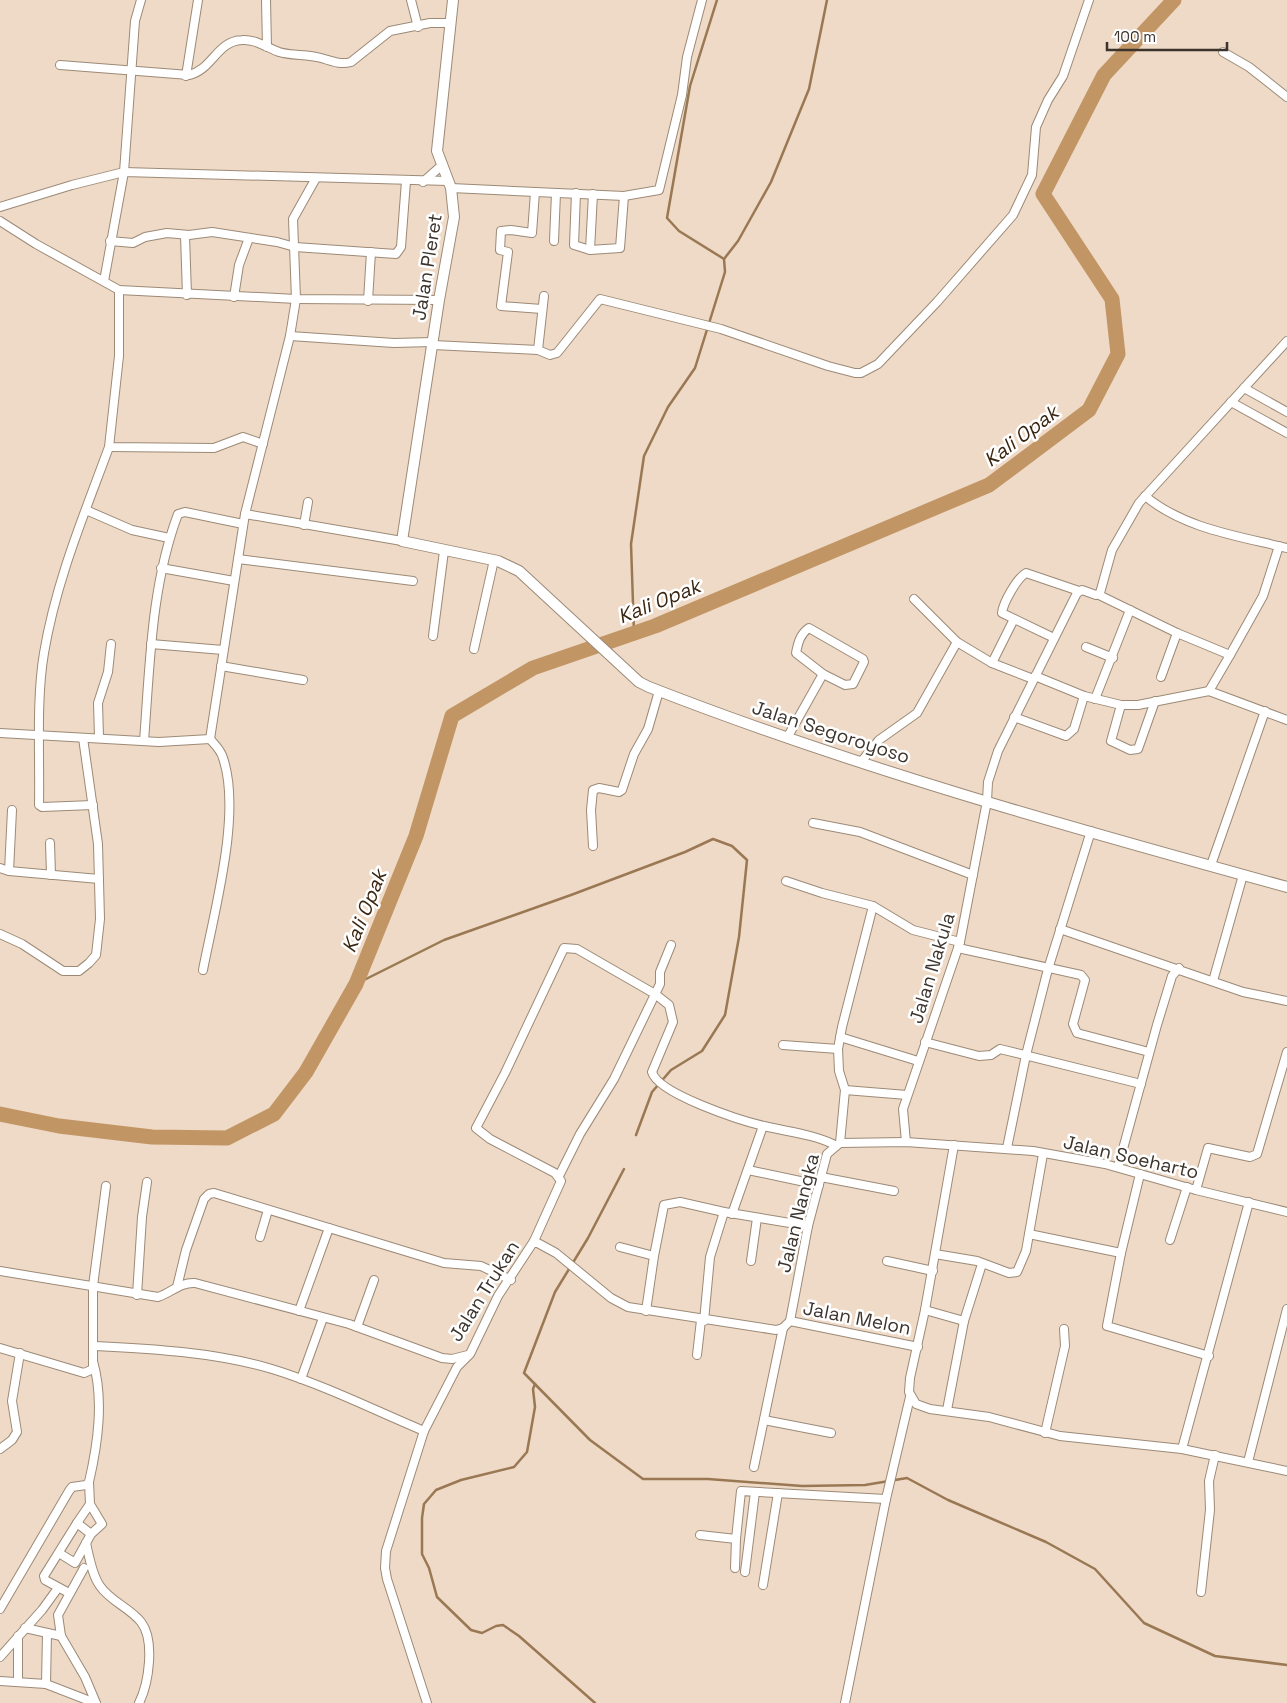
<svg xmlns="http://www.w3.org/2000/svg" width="1287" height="1703" font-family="'Space Grotesk',sans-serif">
<rect width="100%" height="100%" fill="#eedac6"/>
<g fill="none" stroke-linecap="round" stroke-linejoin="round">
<g stroke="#9a7854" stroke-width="2.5">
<polyline points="717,0 690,86 667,218 679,231 724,259"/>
<polyline points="634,633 631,544 644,456 668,407 695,368 725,272 724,259 738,241 771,182 809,89 827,0"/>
<polyline points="356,984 444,940 571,895 685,852 713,839 732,846 747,860 739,937 725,1015 702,1051 671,1070 652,1092 636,1135"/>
<polyline points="624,1169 588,1238 555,1292 524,1373 590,1440 643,1479 708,1479 802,1486 865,1485 907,1478 948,1500 1046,1542 1095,1569 1144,1623 1215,1656 1287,1665"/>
<polyline points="535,1384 533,1389 535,1407 527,1452 514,1467 461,1480 436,1490 424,1504 422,1518 422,1554 429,1568 437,1597 471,1630 482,1633 496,1626 503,1625 519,1636 595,1703"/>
</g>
<polyline stroke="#c29565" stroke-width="15" points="0,1114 59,1126 152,1137 227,1138 274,1114 306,1072 356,984 416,836 452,716 533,668 655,626 989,485 1089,410 1118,354 1112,299 1043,194 1104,75 1174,0"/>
<g stroke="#9c8a77" stroke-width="10">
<g id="minor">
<polyline points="266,0 267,47"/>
<polyline points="411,0 418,27"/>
<polyline points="1223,52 1249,67 1287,97"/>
<path d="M60 65 189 75C212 70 217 41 242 40 255 39 266 47 279 52 292 56 307 54 321 58 332 61 340 65 351 62L390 31 430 23H450"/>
<polyline points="186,76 198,0"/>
<polyline points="423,182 441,166"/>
<polyline points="451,188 624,196 659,190 682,95 687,57 702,0"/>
<polyline points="535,192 532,233 511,230 501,231 500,250 508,252 501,306 542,309"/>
<polyline points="576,193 574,245 590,250 620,248 624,196"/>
<polyline points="0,207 72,185 124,172 135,21 141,0"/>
<polyline points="0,221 36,244 119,290 296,299 439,300"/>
<polyline points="185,235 187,295"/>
<polyline points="110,241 133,243 145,237 167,233 189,235 212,232 277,242 295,247 396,254 401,247 406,181"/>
<polyline points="554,241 556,193"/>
<polyline points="590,250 593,194"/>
<polyline points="104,281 124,172 448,181"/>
<polyline points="119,290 119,356 109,447 214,448 243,437 263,444"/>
<polyline points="234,297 239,265 249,238"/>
<polyline points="368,301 371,252"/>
<polyline points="290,336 394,343 433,342"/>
<polyline points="433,345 538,350 550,355 557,353 600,299 721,329 828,366 855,373 861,373 878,364 937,302 1013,215 1032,175 1036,127 1048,100 1063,76 1089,0"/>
<polyline points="538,350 544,296"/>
<polyline points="1244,388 1287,412"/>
<polyline points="1231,402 1287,433"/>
<path d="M1145 496C1185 529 1238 536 1287 548"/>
<polyline points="86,510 132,530 169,538"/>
<polyline points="245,514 402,541"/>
<polyline points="304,525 308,502"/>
<polyline points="238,559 413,581"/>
<polyline points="161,568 234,581"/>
<polyline points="1099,595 1177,633 1230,655 1209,691"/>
<polyline points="914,599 957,642 992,663 1033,679"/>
<path d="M809 628 863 659 864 662 853 684 845 685 823 674 796 653C798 643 800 634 809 628Z"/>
<polyline points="433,636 444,551"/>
<path d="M1054 638 1002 613C1003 603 1017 578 1026 573L1079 591"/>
<polyline points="151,644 223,650"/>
<polyline points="1086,647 1113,658"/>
<polyline points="474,649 494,560"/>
<polyline points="1230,655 1263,596 1279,546"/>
<polyline points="992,663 1014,619"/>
<polyline points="221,666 303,680"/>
<polyline points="1035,676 1084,696 1121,705 1138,705 1209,691 1287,720"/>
<polyline points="1161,677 1177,633"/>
<polyline points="1095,699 1130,610"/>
<polyline points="1121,705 1111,741 1130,750 1138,749 1155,701"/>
<polyline points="1014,717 1066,736 1074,729 1084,696"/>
<polyline points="0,733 159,742 210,739 245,514 290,336 296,299 293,219 316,178"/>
<polyline points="99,737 98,703 108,672 111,644"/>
<polyline points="787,738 823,674"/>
<path d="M144 741C150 664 151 586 178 514L185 512 243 524"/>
<polyline points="861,762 879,740 917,713 957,642"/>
<path d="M93 805 42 807 39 805C40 757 36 700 44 653 56 581 84 515 109 447"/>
<polyline points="813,823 860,832 973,875"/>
<polyline points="50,843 51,875"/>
<polyline points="593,846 591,810 593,790 599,788 619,792 622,790 634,754 648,729 659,691"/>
<polyline points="1211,865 1265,711"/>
<polyline points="0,868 9,871 99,879"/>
<polyline points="9,871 12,810"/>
<polyline points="786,881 822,893 873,906 913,930 960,942"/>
<polyline points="1060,929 1243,992 1287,1001"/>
<polyline points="0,934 22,944 63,971 79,971 89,963 96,955 100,919 98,844 83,738"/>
<polyline points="958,948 1081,975 1085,980 1073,1024 1077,1033 1149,1052"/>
<path d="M203 970C214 912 242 813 223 758 221 750 215 745 210 739"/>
<polyline points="1213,981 1243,875"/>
<polyline points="840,1037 918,1061"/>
<polyline points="925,1042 979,1056 991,1055 1000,1049 1141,1084"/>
<polyline points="783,1045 838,1049"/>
<polyline points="845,1090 907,1095"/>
<polyline points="906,1142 903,1109 960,942 987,801 988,782 998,751 1077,593 1082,590 1096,595 1100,593 1112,550 1139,503 1287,341"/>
<polyline points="840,1143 845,1090 839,1071 838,1049 842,1027 873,906"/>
<polyline points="954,1145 925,1310 910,1378 909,1392 916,1404 930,1409 989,1417 1060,1436 1182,1449 1287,1471"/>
<polyline points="1007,1148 1026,1055 1048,969 1091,831"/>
<polyline points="1118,1167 1157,1025 1172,976 1179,968"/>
<polyline points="748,1170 819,1185"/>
<polyline points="1140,1174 1121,1253 1107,1326 1209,1356"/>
<polyline points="559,1176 580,1134 614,1079 660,984 660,972 671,945"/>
<polyline points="821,1177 894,1191"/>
<polyline points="1196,1190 1208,1148 1250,1157 1257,1154 1287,1052"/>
<polyline points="732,1214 763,1126"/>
<polyline points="1029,1234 1121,1253"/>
<polyline points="260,1237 268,1210"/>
<polyline points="1170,1240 1187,1187"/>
<path d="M534 1241 561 1181 555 1173 490 1139 476 1128 505 1073 564 948 577 949 655 994 669 1005 673 1022 652 1072C658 1094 742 1121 764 1126 788 1132 813 1134 835 1145"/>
<polyline points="620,1247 654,1256"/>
<polyline points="935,1254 977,1261 1009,1273 1017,1272 1026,1251 1043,1154"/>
<polyline points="751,1261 757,1218"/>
<polyline points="887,1261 933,1271"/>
<path d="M0 1271 158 1297C171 1293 180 1282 195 1283L349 1324 442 1358 452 1359 468 1355"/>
<polyline points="177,1287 186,1250 204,1199 209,1194 214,1193 444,1263 481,1266 511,1280"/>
<polyline points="137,1295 142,1217 147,1182"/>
<polyline points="925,1310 964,1321"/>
<polyline points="299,1311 329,1228"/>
<polyline points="646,1311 654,1256 664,1205 680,1202 724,1212 808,1226"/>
<polyline points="704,1321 710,1257 724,1212"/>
<polyline points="790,1321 918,1347"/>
<polyline points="357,1327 374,1280"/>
<polyline points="783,1328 790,1321 808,1226 827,1154 840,1143 906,1142 1033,1151 1105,1164 1196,1190 1287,1212"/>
<path d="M94 1346C153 1349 214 1352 272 1369 324 1385 374 1410 424 1431"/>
<polyline points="0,1348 84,1373 93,1369 93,1286 106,1186"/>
<polyline points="697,1355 701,1320"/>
<polyline points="301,1379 323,1318"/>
<polyline points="947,1410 964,1321 982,1264"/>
<polyline points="764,1420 831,1433"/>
<polyline points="1045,1433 1065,1346 1064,1329"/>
<polyline points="0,1449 12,1440 17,1432 12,1401 20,1353"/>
<polyline points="1182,1449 1249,1202"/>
<polyline points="1248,1462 1287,1309"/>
<polyline points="754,1467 783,1328"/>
<polyline points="90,1504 77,1523 91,1534"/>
<polyline points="700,1535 736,1539 735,1568"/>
<polyline points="736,1539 741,1491 886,1499"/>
<path d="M86 1543C89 1556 92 1575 100 1586 110 1601 130 1608 141 1622 155 1640 149 1683 139 1703"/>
<polyline points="59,1553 75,1563 91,1534 102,1524 90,1504 89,1482"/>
<polyline points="84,1568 58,1615 61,1636 85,1677 96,1703"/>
<polyline points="745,1572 755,1492"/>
<polyline points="763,1585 778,1493"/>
<polyline points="1201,1592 1210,1510 1209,1481 1215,1455"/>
<polyline points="69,1593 45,1580 44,1576 77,1523"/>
<path d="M0 1609 69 1491 72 1487 86 1485 89 1482C98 1443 104 1400 93 1361"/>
<polyline points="25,1628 61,1636"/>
<polyline points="0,1657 42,1610 58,1588"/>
<polyline points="0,1681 46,1684 95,1703"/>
<polyline points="18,1681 18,1636"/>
<polyline points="46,1684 47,1633"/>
<polyline points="427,1703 387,1579 385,1568 386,1551 424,1431 457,1367 470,1354 498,1296 534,1241 556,1253 611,1298 628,1307 776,1330 783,1328"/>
<polyline points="845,1703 886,1499 910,1397"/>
</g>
</g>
<g stroke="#9c8a77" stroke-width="12">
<path id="major" d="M453 0 437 151 451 188 454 217 439 300 402 541 498 561 519 571 639 682 649 687C856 768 1072 828 1287 887"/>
</g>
<use href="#minor" stroke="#fff" stroke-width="8"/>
<use href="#major" stroke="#fff" stroke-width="10"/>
</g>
<g text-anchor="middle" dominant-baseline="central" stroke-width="5" stroke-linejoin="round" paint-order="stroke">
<g font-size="19" fill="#3c342c" stroke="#fff">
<text transform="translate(427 267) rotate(-81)">Jalan Pleret</text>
<text transform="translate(831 732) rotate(18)">Jalan Segoroyoso</text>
<text transform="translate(932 968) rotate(-73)">Jalan Nakula</text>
<text transform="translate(1131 1157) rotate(13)">Jalan Soeharto</text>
<text transform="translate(798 1213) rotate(-76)">Jalan Nangka</text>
<text transform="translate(484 1291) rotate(-58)">Jalan Trukan</text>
<text transform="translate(857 1318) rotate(11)">Jalan Melon</text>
</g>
<g font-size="20" font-style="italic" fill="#3a2610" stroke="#fff">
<text transform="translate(1021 436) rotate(-37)">Kali Opak</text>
<text transform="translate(659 601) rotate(-22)">Kali Opak</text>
<text transform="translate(364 911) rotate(-68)">Kali Opak</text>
</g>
</g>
<path d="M1107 42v8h120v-8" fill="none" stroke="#3c342c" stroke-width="2.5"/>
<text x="1114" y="42" font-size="15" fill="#3c342c" stroke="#ffffff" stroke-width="4" paint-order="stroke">100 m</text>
</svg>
